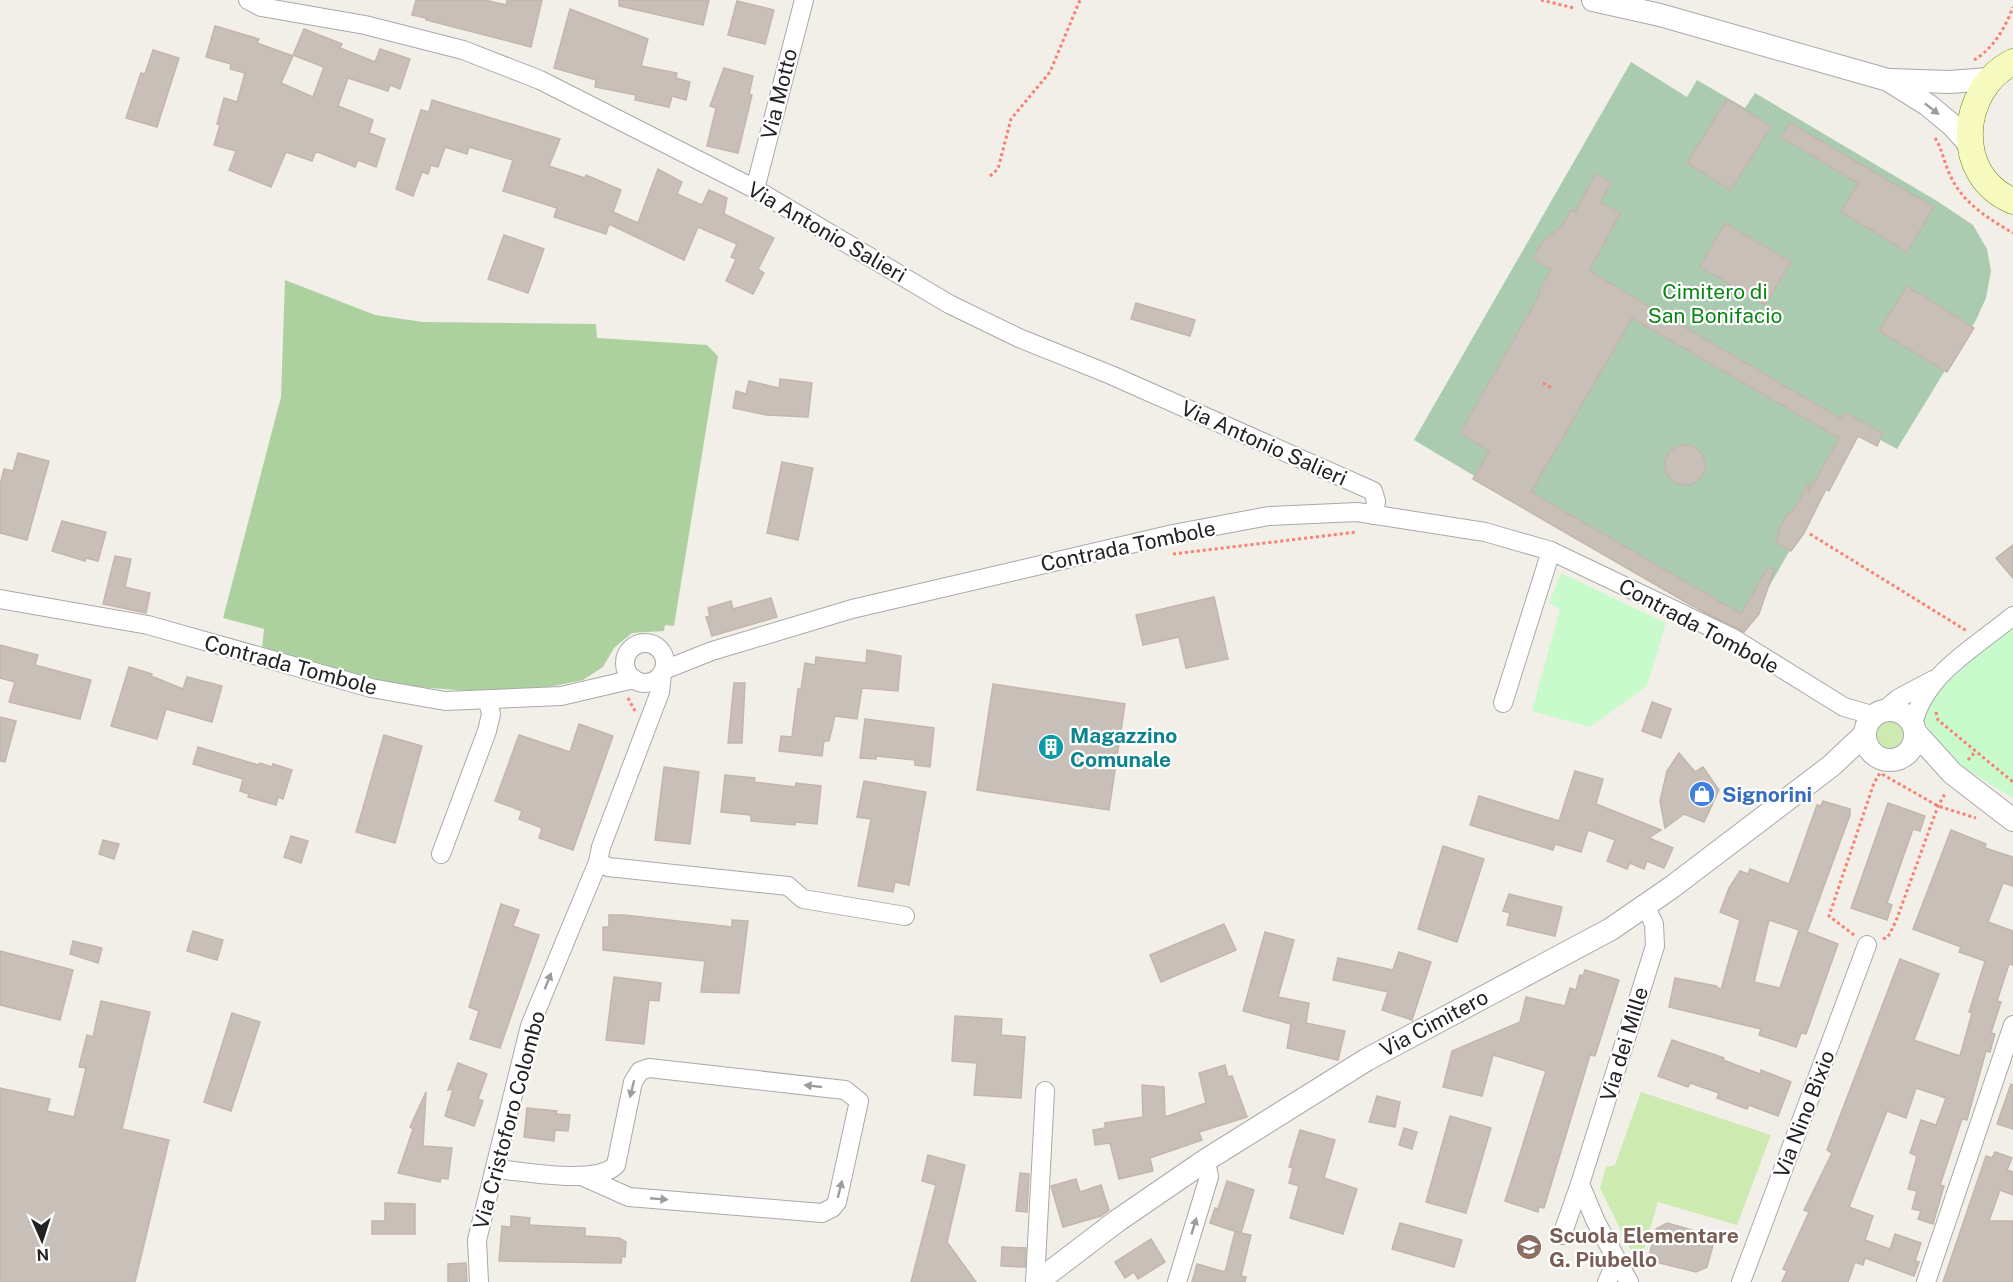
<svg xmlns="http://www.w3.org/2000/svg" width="2013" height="1282" font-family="'Public Sans',sans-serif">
<rect width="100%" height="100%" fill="#f2efe9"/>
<g fill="#cdebb0">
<circle cx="1891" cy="735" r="14"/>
<polygon points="1641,1092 1771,1135 1737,1225 1658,1202 1639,1267 1600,1188 1606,1167 1615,1165"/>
</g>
<polygon fill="#add19e" points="285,280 375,315 423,322 596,324 597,338 707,345 718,356 674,626 665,625 664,631 632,633 614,648 603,667 583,680 544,688 469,691 417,687 369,678 262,649 264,629 223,618 281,397"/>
<polygon fill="#aacbaf" points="1631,62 1687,97 1697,80 1745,108 1755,93 1937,201 1973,225 1987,249 1991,271 1986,298 1976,320 1897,449 1860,429 1741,635 1414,440"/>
<g fill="#c8facc">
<polygon points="1561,573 1666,623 1647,686 1590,727 1532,711 1560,609 1549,603"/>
<polygon points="2013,616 2013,798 1950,759 1920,715 1983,641"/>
</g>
<g fill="#c7bfb8" stroke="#c4b6ab" stroke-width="1.5" fill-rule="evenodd">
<polygon points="416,0 485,0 506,5 507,0 542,0 531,47 426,20 426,18 412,15"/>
<polygon points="619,0 709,0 703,25 619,6"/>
<polygon points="737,1 774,10 765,44 728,35"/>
<polygon points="570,9 648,39 641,66 677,73 676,78 690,82 686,100 672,96 669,107 635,100 636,95 595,87 596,80 554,68"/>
<polygon points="215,26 259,39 257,43 293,56 281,83 313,97 324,67 293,55 304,29 342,44 340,48 375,62 380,49 410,59 400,89 390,85 388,91 348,78 338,106 373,120 369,133 385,139 376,167 358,160 355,167 318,152 315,153 312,161 286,152 271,187 229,170 236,151 214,145 220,125 217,124 224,98 237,102 245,73 230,69 231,64 206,57"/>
<polygon points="153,50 179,58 157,127 126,118 141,73 145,74"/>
<polygon points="724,68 753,76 749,94 752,95 738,153 707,146 716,108 710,106"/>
<polygon points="1727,99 1771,126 1731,190 1687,163"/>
<polygon points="432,100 560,139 549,166 585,178 586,175 621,190 613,212 638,223 658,169 682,182 677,194 702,205 709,190 727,198 724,214 774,238 758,269 764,273 753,294 726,281 736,259 731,257 737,244 698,227 684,260 609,224 606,234 554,217 557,208 503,191 513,160 469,147 467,154 445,147 438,167 431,165 428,174 422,172 413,196 396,189 421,110 429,112"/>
<polygon points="1790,123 1934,207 1907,252 1841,212 1858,183 1781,137"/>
<polygon points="1596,173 1611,182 1600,203 1620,213 1589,271 1841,419 1845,413 1883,433 1877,446 1858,436 1829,491 1826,489 1804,533 1791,551 1775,542 1780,533 1778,531 1789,512 1792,513 1809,482 1808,494 1839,438 1632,318 1531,492 1741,614 1768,567 1774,570 1759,614 1744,632 1689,604 1473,479 1489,451 1460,433 1540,294 1538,293 1551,269 1533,259 1543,241 1562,226 1571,210 1575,212"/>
<polygon points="1725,223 1791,262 1765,305 1700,267"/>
<polygon points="504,235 544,249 528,293 488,279"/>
<polygon points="1907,286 1974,328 1947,372 1879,331"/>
<polygon points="1136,303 1195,320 1190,336 1131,319"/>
<polygon points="780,379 812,383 808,417 766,415 733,408 736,391 746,394 749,381 779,388"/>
<circle cx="1685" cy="465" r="20"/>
<polygon points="18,453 49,461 27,540 0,533 0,485 4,469 13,471"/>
<polygon points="782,462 813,468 798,540 767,533"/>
<polygon points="62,521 106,532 98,561 86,558 85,561 52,551"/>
<polygon points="2013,545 2013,578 1996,558"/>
<polygon points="115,556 131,559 125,587 150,593 146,613 103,604"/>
<polygon points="1214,597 1228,659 1186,668 1179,637 1143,645 1136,615"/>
<polygon points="771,598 777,617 712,636 706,617 710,616 708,608 731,601 733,609"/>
<polygon points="0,645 38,655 35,665 91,680 80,719 9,702 15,682 0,678"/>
<polygon points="867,650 901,656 898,691 862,688 857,719 835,716 829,741 824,741 822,756 779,751 781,736 792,737 798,689 801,689 805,663 815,665 816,657 866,663"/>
<polygon points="129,667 152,674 151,676 183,689 187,677 222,686 212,722 166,709 157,739 111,726"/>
<polygon points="734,683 745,683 742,743 728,743"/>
<polygon points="993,684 1125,704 1109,810 977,790"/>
<polygon points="1652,702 1671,709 1661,738 1642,731"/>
<polygon points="0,717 16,721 5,762 0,761"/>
<polygon points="865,719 934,728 930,767 915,765 915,760 876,756 876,759 860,758"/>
<polygon points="579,724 613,736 573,850 539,838 542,828 519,819 522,811 495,801 519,735 570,752"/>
<polygon points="384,735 422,746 395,843 356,832"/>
<polygon points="198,747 258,765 260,763 272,767 273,764 292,770 283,799 278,797 276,805 248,797 249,794 240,791 243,779 193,764"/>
<polygon points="1679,753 1695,772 1703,767 1719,790 1704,822 1684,814 1665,828 1660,801 1667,771"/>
<polygon points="664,767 699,772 690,844 655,840"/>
<polygon points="1575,771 1603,779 1596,804 1661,830 1649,838 1673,848 1664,868 1647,861 1644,869 1630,863 1627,869 1607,861 1615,840 1588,830 1581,852 1555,844 1553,850 1470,825 1479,796 1559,821"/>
<polygon points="725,775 755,778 754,782 795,787 796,783 821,786 817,824 795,822 795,825 751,821 751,815 721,812"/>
<polygon points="864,781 926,792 909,885 895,882 893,892 858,886 871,819 857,817"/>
<path d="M1823 801 1850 809V815L1807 932 1838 944 1806 1034 1801 1033 1796 1047 1759 1035 1761 1029 1669 1007 1675 978 1716 986 1721 990 1740 920 1720 912 1729 888 1740 871 1748 874 1750 869 1789 884 1817 805 1821 806ZM1769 920 1799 930 1780 988 1754 982Z"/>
<polygon points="1888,803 1925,816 1920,831 1913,829 1887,903 1892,905 1887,920 1851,908"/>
<polygon points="1951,830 1986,844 1985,848 2013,857 2013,886 2003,883 1988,922 2013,931 2013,965 2009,964 1997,1001 2001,1002 1991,1033 1995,1034 1990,1052 1986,1051 1967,1120 1962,1119 1940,1185 1944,1186 1933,1224 1918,1219 1921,1211 1912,1209 1917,1191 1908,1189 1917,1156 1910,1153 1921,1120 1936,1125 1946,1098 1916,1088 1906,1118 1887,1111 1849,1207 1873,1216 1865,1240 1890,1249 1895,1234 1921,1243 1915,1261 1919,1262 1914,1276 1865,1258 1863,1265 1855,1262 1848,1282 1782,1282 1787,1271 1783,1269 1809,1212 1804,1210 1832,1153 1827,1150 1900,959 1939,974 1914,1040 1960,1056 1972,1013 1969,1012 1985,961 1959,952 1961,947 1913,929"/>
<polygon points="291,836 308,841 301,863 284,857"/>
<polygon points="103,840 119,844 114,859 99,854"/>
<polygon points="1443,846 1484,859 1457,942 1418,929"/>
<polygon points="1509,894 1562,907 1555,936 1507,925 1510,913 1503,911"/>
<polygon points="501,904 519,910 513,926 539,935 500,1048 470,1039 479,1011 469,1007"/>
<polygon points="609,915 624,915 732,927 732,920 748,921 739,993 701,992 705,961 603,950 603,927 609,927"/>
<polygon points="1224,924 1236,950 1161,982 1150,955"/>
<polygon points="193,931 223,940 217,960 187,951"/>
<polygon points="1265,932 1294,940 1278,997 1309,1003 1306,1023 1345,1031 1338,1060 1287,1048 1291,1024 1243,1011"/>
<polygon points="73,941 102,948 98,963 70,954"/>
<polygon points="0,951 73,970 60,1020 0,1005"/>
<polygon points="1399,952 1431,962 1412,1020 1382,1010 1388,992 1333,980 1338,958 1393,970"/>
<polygon points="1585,970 1619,980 1595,1056 1590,1055 1544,1208 1539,1207 1538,1212 1505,1201 1546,1071 1493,1055 1482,1096 1443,1087 1452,1051 1520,1022 1526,997 1565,1006 1570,988 1576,990 1580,975 1583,976"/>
<polygon points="614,977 661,983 659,1001 649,1000 644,1044 606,1040"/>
<polygon points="101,1001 150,1012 122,1129 169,1140 135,1282 0,1282 0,1088 50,1099 47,1111 74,1117 86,1068 79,1067 87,1035 93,1037"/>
<polygon points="232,1013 260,1022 231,1111 204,1102"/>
<polygon points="955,1016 1002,1019 1001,1035 1025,1037 1021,1098 974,1095 977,1063 952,1061"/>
<polygon points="1672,1040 1724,1058 1723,1060 1760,1074 1761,1070 1791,1082 1778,1116 1749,1105 1747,1109 1717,1098 1719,1093 1690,1083 1688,1087 1658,1076"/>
<polygon points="458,1063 487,1074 478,1099 483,1101 474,1126 445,1116 453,1089 448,1090"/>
<polygon points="1225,1065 1228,1077 1232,1076 1247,1117 1199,1132 1202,1140 1150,1158 1153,1171 1119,1179 1110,1143 1095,1145 1093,1130 1105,1128 1105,1123 1143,1117 1142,1085 1164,1087 1165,1117 1206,1103 1199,1073"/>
<polygon points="2011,1084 2013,1085 2013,1129 1997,1124"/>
<polygon points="426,1092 423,1146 452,1148 448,1179 441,1178 440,1182 398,1173 413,1129 410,1127"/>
<polygon points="1377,1096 1400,1102 1395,1127 1369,1122"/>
<polygon points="527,1108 557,1111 556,1114 570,1115 568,1131 555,1130 554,1141 524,1137"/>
<polygon points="1450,1116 1491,1128 1466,1213 1426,1202"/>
<polygon points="1404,1128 1417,1132 1412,1149 1399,1145"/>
<polygon points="1300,1130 1335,1140 1324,1178 1357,1189 1343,1234 1290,1218 1299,1186 1289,1183 1293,1168 1289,1167"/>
<polygon points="1995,1152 2012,1158 2007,1170 2013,1172 2013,1195 2000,1190 1989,1221 2013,1221 2013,1282 1943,1282 1986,1156 1992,1158"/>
<polygon points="928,1155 965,1165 947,1242 976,1282 911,1282 936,1185 922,1181"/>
<polygon points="1020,1173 1029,1174 1027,1212 1016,1211"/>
<polygon points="1076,1179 1080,1192 1101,1185 1109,1210 1101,1216 1063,1227 1051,1186"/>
<polygon points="1227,1181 1254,1190 1241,1233 1251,1235 1241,1276 1246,1277 1245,1282 1192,1282 1197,1264 1225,1272 1235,1232 1240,1233 1210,1223 1215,1208 1218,1209"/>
<polygon points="385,1203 415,1204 415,1234 372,1234 372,1221 385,1221"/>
<polygon points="511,1216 530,1218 529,1225 583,1228 585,1228 585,1236 619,1238 626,1242 625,1257 622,1256 621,1263 499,1261 502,1226 511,1227"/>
<polygon points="1400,1223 1462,1240 1454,1267 1392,1249"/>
<polygon points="1667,1223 1706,1234 1713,1245 1707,1267 1696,1272 1656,1262 1650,1252 1656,1229"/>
<polygon points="1151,1239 1165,1262 1138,1279 1134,1272 1125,1278 1115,1262"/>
<polygon points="1002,1247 1026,1248 1025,1267 1001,1266"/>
<polygon points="466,1263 467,1282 448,1282 448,1264"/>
</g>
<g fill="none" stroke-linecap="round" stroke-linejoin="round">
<g stroke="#a9a9a9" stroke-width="20">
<g id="minor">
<polyline points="248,0 261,7 365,25 463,50 540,80 755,189 949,304 1019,338 1111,375 1373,491 1376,501 1374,515"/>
<polyline points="755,189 804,0"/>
<polyline points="0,599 148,625 371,688 445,701 561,696 634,679"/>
<circle cx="645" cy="663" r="20"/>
<polyline points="664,670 712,651 852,609 1173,534 1269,516 1357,512 1485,532 1551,551 1731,637 1844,707 1875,716"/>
<polyline points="1503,703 1551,551"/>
<polyline points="1882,712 1899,698 1933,680"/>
<path d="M1913 724C1925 673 1976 647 2013 616"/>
<polyline points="441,854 487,731 491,714 488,701"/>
<polyline points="598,862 608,867 788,886 803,899 905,916"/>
<path d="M495 1169C523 1171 596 1186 616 1165L633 1082 640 1071 649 1068 845 1090 859 1101 837 1202 832 1208 822 1213 629 1197 584 1177"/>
<polyline points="1562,1235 1580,1184"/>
<polyline points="479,1282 477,1240 530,1026 598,862 601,847 660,692 662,674"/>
<polyline points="1035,1282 1045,1091"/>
<polyline points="1177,1282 1209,1177 1206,1160"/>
<polyline points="1607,1282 1616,1262"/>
<polyline points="1629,1282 1596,1222 1580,1184 1655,946 1654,924 1645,905"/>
<polyline points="1741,1282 1867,945"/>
<polyline points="1926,1282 2013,1025"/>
</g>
</g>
<g stroke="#a9a9a9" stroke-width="24">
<g id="tertiary">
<polyline points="1593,0 1660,15 1888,80 1928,105 1952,125 1970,145"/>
<polyline points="1890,80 1949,82 1989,79"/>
<circle cx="1890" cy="735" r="25"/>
<polyline points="1915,732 1952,773 2013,820"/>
<polyline points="1037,1282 1117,1221 1206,1160 1366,1060 1611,929 1672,887 1831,766 1865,734"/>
</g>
</g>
<g stroke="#707d05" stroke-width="27">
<path id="secondary" d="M2013 62C1959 89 1952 176 2013 201"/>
</g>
<g stroke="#fa8072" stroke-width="3" stroke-dasharray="3 3" stroke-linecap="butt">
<polyline points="1541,0 1574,8"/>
<path d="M1974 60C1994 48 2005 28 2013 7"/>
<path d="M1935 138C1943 150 1944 164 1951 177 1963 203 1989 219 2013 233"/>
<polyline points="990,176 998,169 1011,119 1050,72 1080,0"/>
<polyline points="1543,383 1552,388"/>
<polyline points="1810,534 1967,631"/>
<polyline points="1173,554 1357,532"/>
<polyline points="628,698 635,711"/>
<polyline points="1936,712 1938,720 2013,782"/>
<polyline points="1968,760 1975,752"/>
<polyline points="1854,935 1829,916 1874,783 1880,773 1938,806 1976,818"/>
<polyline points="1883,939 1888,937 1896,921 1938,806 1946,792"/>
</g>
<use href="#minor" stroke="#fff" stroke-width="18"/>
<use href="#tertiary" stroke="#fff" stroke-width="22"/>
<use href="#secondary" stroke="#f7fabf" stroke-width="26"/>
</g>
<defs><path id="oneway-solid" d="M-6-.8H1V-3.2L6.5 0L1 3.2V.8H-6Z" transform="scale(1.5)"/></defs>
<g fill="#9c9c9c">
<use href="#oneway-solid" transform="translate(1932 109) rotate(38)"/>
<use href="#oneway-solid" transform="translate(548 981) rotate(-68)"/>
<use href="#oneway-solid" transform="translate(813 1086) rotate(-174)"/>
<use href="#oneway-solid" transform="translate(632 1089) rotate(104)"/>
<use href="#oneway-solid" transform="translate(840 1189) rotate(-76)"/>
<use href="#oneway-solid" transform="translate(659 1199) rotate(5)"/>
<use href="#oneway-solid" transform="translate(1194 1226) rotate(-73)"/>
</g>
<defs>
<g id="building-disc" transform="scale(1.35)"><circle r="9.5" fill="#0f9aa8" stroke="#fff"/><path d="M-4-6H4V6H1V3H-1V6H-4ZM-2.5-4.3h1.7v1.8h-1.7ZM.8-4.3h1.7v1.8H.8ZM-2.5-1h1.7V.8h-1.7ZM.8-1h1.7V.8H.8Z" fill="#fff"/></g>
<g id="shop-disc" transform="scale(1.35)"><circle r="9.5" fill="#3f7fe0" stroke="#fff"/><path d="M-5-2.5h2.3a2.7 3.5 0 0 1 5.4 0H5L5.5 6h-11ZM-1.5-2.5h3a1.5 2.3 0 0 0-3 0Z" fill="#fff"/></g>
<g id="school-disc" transform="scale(1.35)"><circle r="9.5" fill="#8d6e63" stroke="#fff"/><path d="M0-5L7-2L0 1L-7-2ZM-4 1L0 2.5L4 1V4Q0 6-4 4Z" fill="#fff"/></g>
</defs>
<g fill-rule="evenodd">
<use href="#building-disc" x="1051" y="747"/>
<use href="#shop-disc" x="1702" y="794"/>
<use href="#school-disc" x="1529" y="1247"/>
</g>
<g text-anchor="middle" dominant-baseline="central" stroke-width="4.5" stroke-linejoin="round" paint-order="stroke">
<g font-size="21" fill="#222" stroke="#fff">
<text transform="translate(779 94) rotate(-76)">Via Motto</text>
<text transform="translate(827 232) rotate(30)">Via Antonio Salieri</text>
<text transform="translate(1264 443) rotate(24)">Via Antonio Salieri</text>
<text transform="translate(1128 546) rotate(-12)">Contrada Tombole</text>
<text transform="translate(1699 626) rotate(28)">Contrada Tombole</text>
<text transform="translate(291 665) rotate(15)">Contrada Tombole</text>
<text transform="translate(1434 1023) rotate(-28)">Via Cimitero</text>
<text transform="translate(1624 1044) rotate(-73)">Via dei Mille</text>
<text transform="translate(1804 1114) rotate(-69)">Via Nino Bixio</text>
<text transform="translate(509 1120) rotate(-75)">Via Cristoforo Colombo</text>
</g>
<g font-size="21" fill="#0c8416" stroke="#fff">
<text x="1715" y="291">Cimitero di<tspan x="1715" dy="24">San Bonifacio</tspan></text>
</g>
<g font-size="21" font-weight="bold" fill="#0d838f" stroke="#fff" text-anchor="start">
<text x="1070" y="735">Magazzino<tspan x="1070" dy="24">Comunale</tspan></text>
</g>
<g font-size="21" font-weight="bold" fill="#366cbe" stroke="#fff" text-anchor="start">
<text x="1722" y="794">Signorini</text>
</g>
<g font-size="21" font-weight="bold" fill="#785e54" stroke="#fff" text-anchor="start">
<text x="1549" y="1235">Scuola Elementare<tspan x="1549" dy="24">G. Piubello</tspan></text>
</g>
</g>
<g transform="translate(42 1240) rotate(177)" stroke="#ffffff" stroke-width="4.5" paint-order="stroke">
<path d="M0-4.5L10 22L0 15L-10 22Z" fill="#222222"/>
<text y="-9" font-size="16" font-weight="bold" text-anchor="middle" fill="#222222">N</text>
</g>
</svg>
